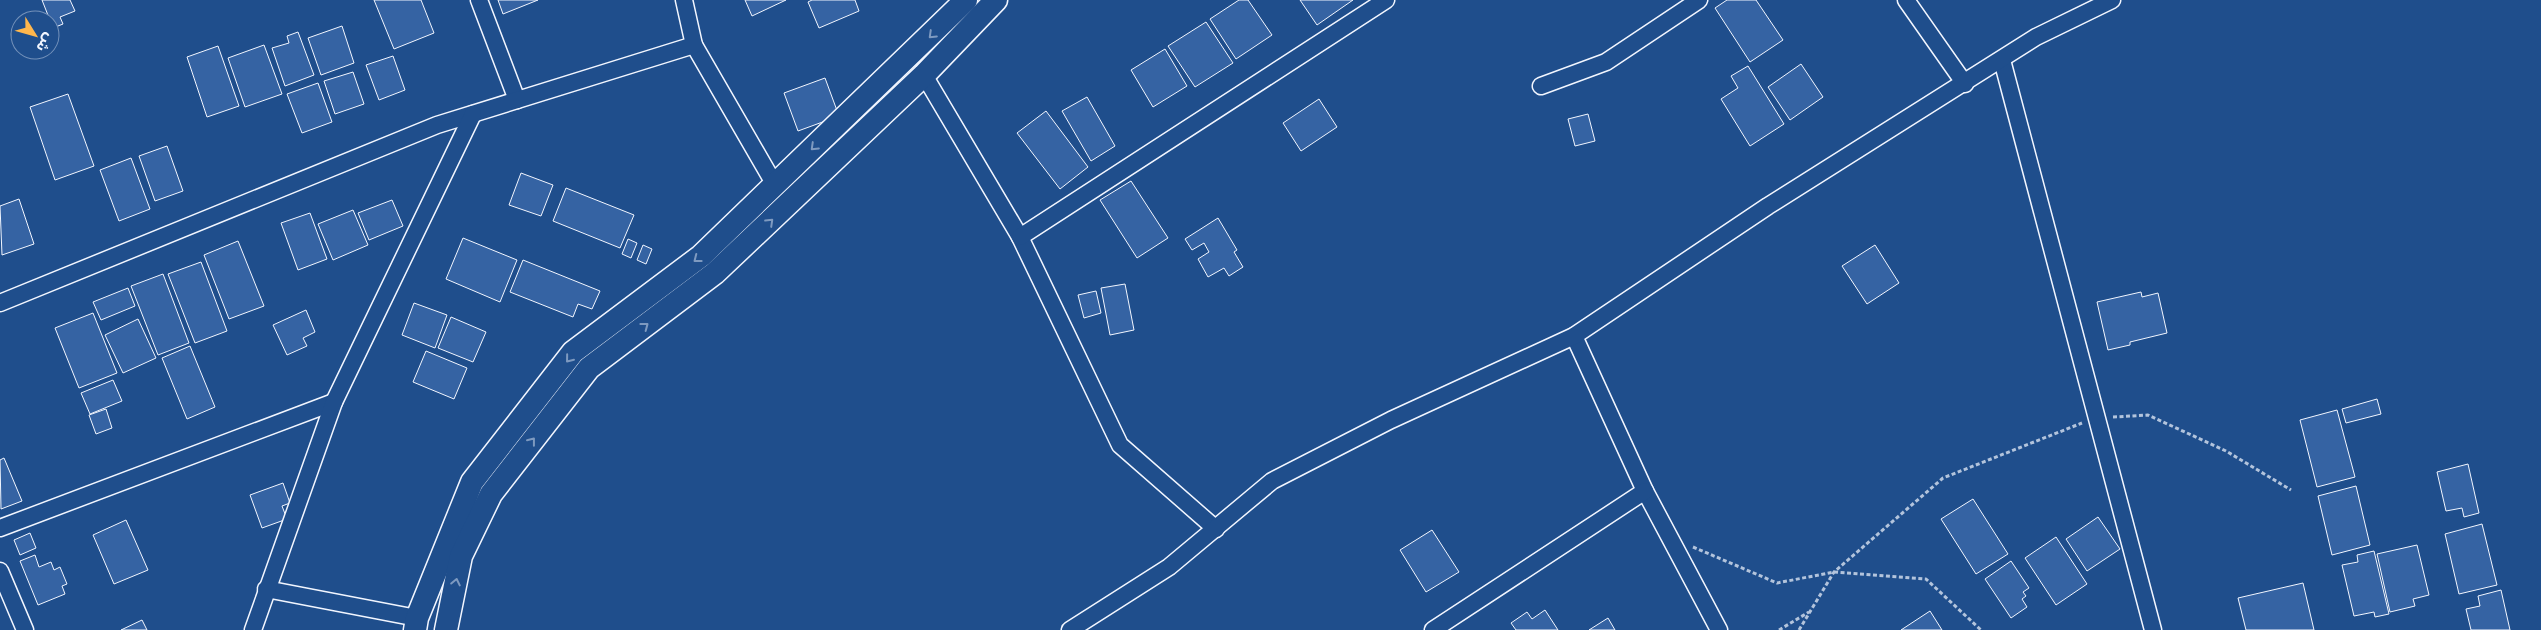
<svg xmlns="http://www.w3.org/2000/svg" width="2541" height="630" font-family="'Asap Condensed','Noto Sans Arabic',sans-serif">
<rect width="100%" height="100%" fill="#1f4e8c"/>
<g fill="#3563a3" stroke="#f2f6ff">
<polygon points="42,0 70,0 75,11 60,17 63,24 53,28"/>
<polygon points="374,0 421,0 434,33 394,49"/>
<polygon points="498,0 538,0 503,14"/>
<polygon points="745,0 786,0 752,16"/>
<polygon points="812,0 855,0 859,11 819,28 808,2"/>
<polygon points="1239,0 1248,0 1272,35 1236,59 1210,19"/>
<polygon points="1300,0 1353,0 1317,25"/>
<polygon points="1727,0 1756,0 1783,40 1750,62 1715,8"/>
<polygon points="1206,22 1233,63 1195,87 1168,46"/>
<polygon points="342,26 354,63 321,75 308,38"/>
<polygon points="298,32 314,75 285,86 272,48 289,43 287,36"/>
<polygon points="264,45 282,94 245,107 228,58"/>
<polygon points="218,46 239,106 207,117 187,57"/>
<polygon points="1165,49 1187,86 1153,107 1131,70"/>
<polygon points="393,56 405,90 379,100 366,65"/>
<polygon points="1801,64 1823,97 1790,120 1768,87"/>
<polygon points="1748,66 1784,124 1750,146 1721,99 1738,88 1731,76"/>
<polygon points="353,72 364,104 335,114 324,81"/>
<polygon points="825,78 839,116 798,131 784,93"/>
<polygon points="318,83 332,122 302,133 287,94"/>
<polygon points="68,94 94,166 55,180 30,107"/>
<polygon points="1087,97 1115,146 1091,161 1062,111"/>
<polygon points="1319,99 1337,127 1301,151 1283,123"/>
<polygon points="1046,111 1088,167 1060,189 1017,133"/>
<polygon points="1588,114 1595,141 1575,146 1568,119"/>
<polygon points="167,146 183,191 155,201 139,156"/>
<polygon points="131,158 150,209 119,221 100,170"/>
<polygon points="521,173 553,185 541,216 509,205"/>
<polygon points="1131,181 1168,238 1137,258 1100,200"/>
<polygon points="566,188 634,215 620,248 553,221"/>
<polygon points="19,199 34,244 2,255 0,206"/>
<polygon points="392,200 403,226 369,240 358,213"/>
<polygon points="353,210 368,245 333,260 318,224"/>
<polygon points="310,213 327,259 298,270 281,223"/>
<polygon points="1218,218 1237,250 1234,252 1243,267 1229,276 1224,268 1208,277 1198,259 1209,252 1204,243 1192,250 1185,239"/>
<polygon points="463,238 517,260 500,302 446,279"/>
<polygon points="628,239 637,243 631,258 622,254"/>
<polygon points="238,241 264,306 229,319 204,255"/>
<polygon points="643,245 652,249 646,264 637,260"/>
<polygon points="1875,245 1899,283 1867,304 1842,266"/>
<polygon points="523,260 600,291 592,309 578,304 573,317 510,292"/>
<polygon points="201,262 227,331 195,343 168,274"/>
<polygon points="163,274 189,343 158,355 131,286"/>
<polygon points="1125,284 1134,330 1110,335 1101,288"/>
<polygon points="128,288 135,306 101,320 93,302"/>
<polygon points="1096,291 1101,313 1084,318 1078,295"/>
<polygon points="2141,292 2142,297 2158,293 2167,333 2130,342 2130,345 2108,350 2097,302"/>
<polygon points="414,303 447,315 435,348 402,335"/>
<polygon points="306,310 315,332 303,338 307,346 287,355 273,325"/>
<polygon points="93,313 117,373 79,388 55,328"/>
<polygon points="451,317 486,332 473,362 438,348"/>
<polygon points="138,319 156,358 123,373 105,335"/>
<polygon points="190,346 215,407 187,419 162,358"/>
<polygon points="426,351 467,368 454,399 413,382"/>
<polygon points="113,380 122,401 90,414 81,393"/>
<polygon points="2377,399 2381,414 2346,423 2342,409"/>
<polygon points="106,409 112,428 96,434 89,415"/>
<polygon points="2337,410 2355,477 2317,487 2300,420"/>
<polygon points="4,458 22,501 1,509 0,460"/>
<polygon points="2468,464 2479,513 2464,517 2462,508 2446,511 2437,472"/>
<polygon points="283,483 290,503 282,506 287,519 262,528 250,495"/>
<polygon points="2356,486 2370,545 2332,555 2318,496"/>
<polygon points="1973,499 2008,554 1976,574 1941,519"/>
<polygon points="2098,517 2120,549 2087,571 2066,539"/>
<polygon points="126,520 148,570 114,584 93,535"/>
<polygon points="2482,524 2497,585 2459,594 2445,534"/>
<polygon points="1432,530 1459,572 1426,592 1400,550"/>
<polygon points="30,533 36,548 20,555 14,540"/>
<polygon points="2056,537 2087,584 2056,605 2025,558"/>
<polygon points="2417,545 2429,595 2413,599 2415,606 2390,612 2377,554"/>
<polygon points="2374,551 2389,614 2375,617 2374,612 2354,616 2342,565 2358,562 2357,555"/>
<polygon points="35,555 39,567 51,562 54,570 60,567 67,584 62,586 65,594 38,605 20,561"/>
<polygon points="2011,561 2029,588 2023,592 2026,596 2022,599 2027,607 2011,618 1985,579"/>
<polygon points="2303,583 2314,630 2246,630 2238,598"/>
<polygon points="2501,590 2510,630 2471,630 2466,609 2480,606 2478,596"/>
<polygon points="1545,610 1558,630 1516,630 1511,623 1527,612 1532,619"/>
<polygon points="1930,611 1942,630 1901,630"/>
<polygon points="1608,618 1615,630 1589,630"/>
<polygon points="142,620 147,630 121,630"/>
</g>
<g fill="none" stroke-linecap="round" stroke-linejoin="round">
<g stroke="#f2f6ff" stroke-width="19">
<g id="street">
<polyline points="479,0 517,100"/>
<polyline points="1906,0 1965,84"/>
<polyline points="694,45 775,185"/>
<polyline points="2002,60 2153,630"/>
<polyline points="924,75 1020,237 1120,445 1216,529"/>
<polyline points="1541,86 1606,62 1699,0"/>
<polyline points="1020,237 1386,0"/>
<polyline points="0,303 437,125 694,45 684,0"/>
<polyline points="1574,336 1645,491 1719,630"/>
<polyline points="0,528 334,402"/>
<polyline points="0,571 25,630"/>
<polyline points="266,589 417,618"/>
<polyline points="253,630 334,402 473,114"/>
<polyline points="1070,630 1169,567 1272,481 1391,420 1574,336 1768,206 2036,37 2112,0"/>
<polyline points="1433,630 1645,491"/>
</g>
</g>
<g stroke="#f2f6ff" stroke-width="25">
<g id="secondary">
<polyline points="415,630 417,618 472,482 573,352 701,256 966,0"/>
<polyline points="446,630 461,556 491,494 589,368 715,273 924,75 996,0"/>
</g>
</g>
<g stroke="#b3c4dc" stroke-width="3" stroke-dasharray="4 2.5" stroke-linecap="butt">
<polyline points="2113,417 2148,415 2226,451 2291,490"/>
<polyline points="1693,547 1777,583 1834,572 1926,579 1981,630"/>
<polyline points="1779,630 1809,612"/>
<polyline points="1799,630 1834,572 1943,478 2082,423"/>
</g>
<use href="#street" stroke="#1f4e8c" stroke-width="16"/>
<use href="#secondary" stroke="#1f4e8c" stroke-width="22"/>
</g>
<defs><path id="oneway-chevron" d="M-2-3.5L2.5 0L-2 3.5" fill="none" stroke-width="1.6" stroke-linecap="round" stroke-linejoin="round" transform="scale(1.25)"/></defs>
<g stroke="#7e9ac0">
<use href="#oneway-chevron" transform="translate(932 35) rotate(136)"/>
<use href="#oneway-chevron" transform="translate(814 147) rotate(136)"/>
<use href="#oneway-chevron" transform="translate(770 222) rotate(-44)"/>
<use href="#oneway-chevron" transform="translate(697 259) rotate(142)"/>
<use href="#oneway-chevron" transform="translate(645 326) rotate(-37)"/>
<use href="#oneway-chevron" transform="translate(569 359) rotate(129)"/>
<use href="#oneway-chevron" transform="translate(532 441) rotate(-52)"/>
<use href="#oneway-chevron" transform="translate(456 582) rotate(-78)"/>
</g>
<g transform="translate(35 35) rotate(127)"><circle r="24" fill="#1f4e8c" stroke="#7391ba"/>
<path d="M0-4L9 19L0 12L-9 19Z" fill="#ffb74d"/>
<text y="-8" font-size="14" font-weight="bold" text-anchor="middle" fill="#f2f6ff">ش</text>
</g>
</svg>
